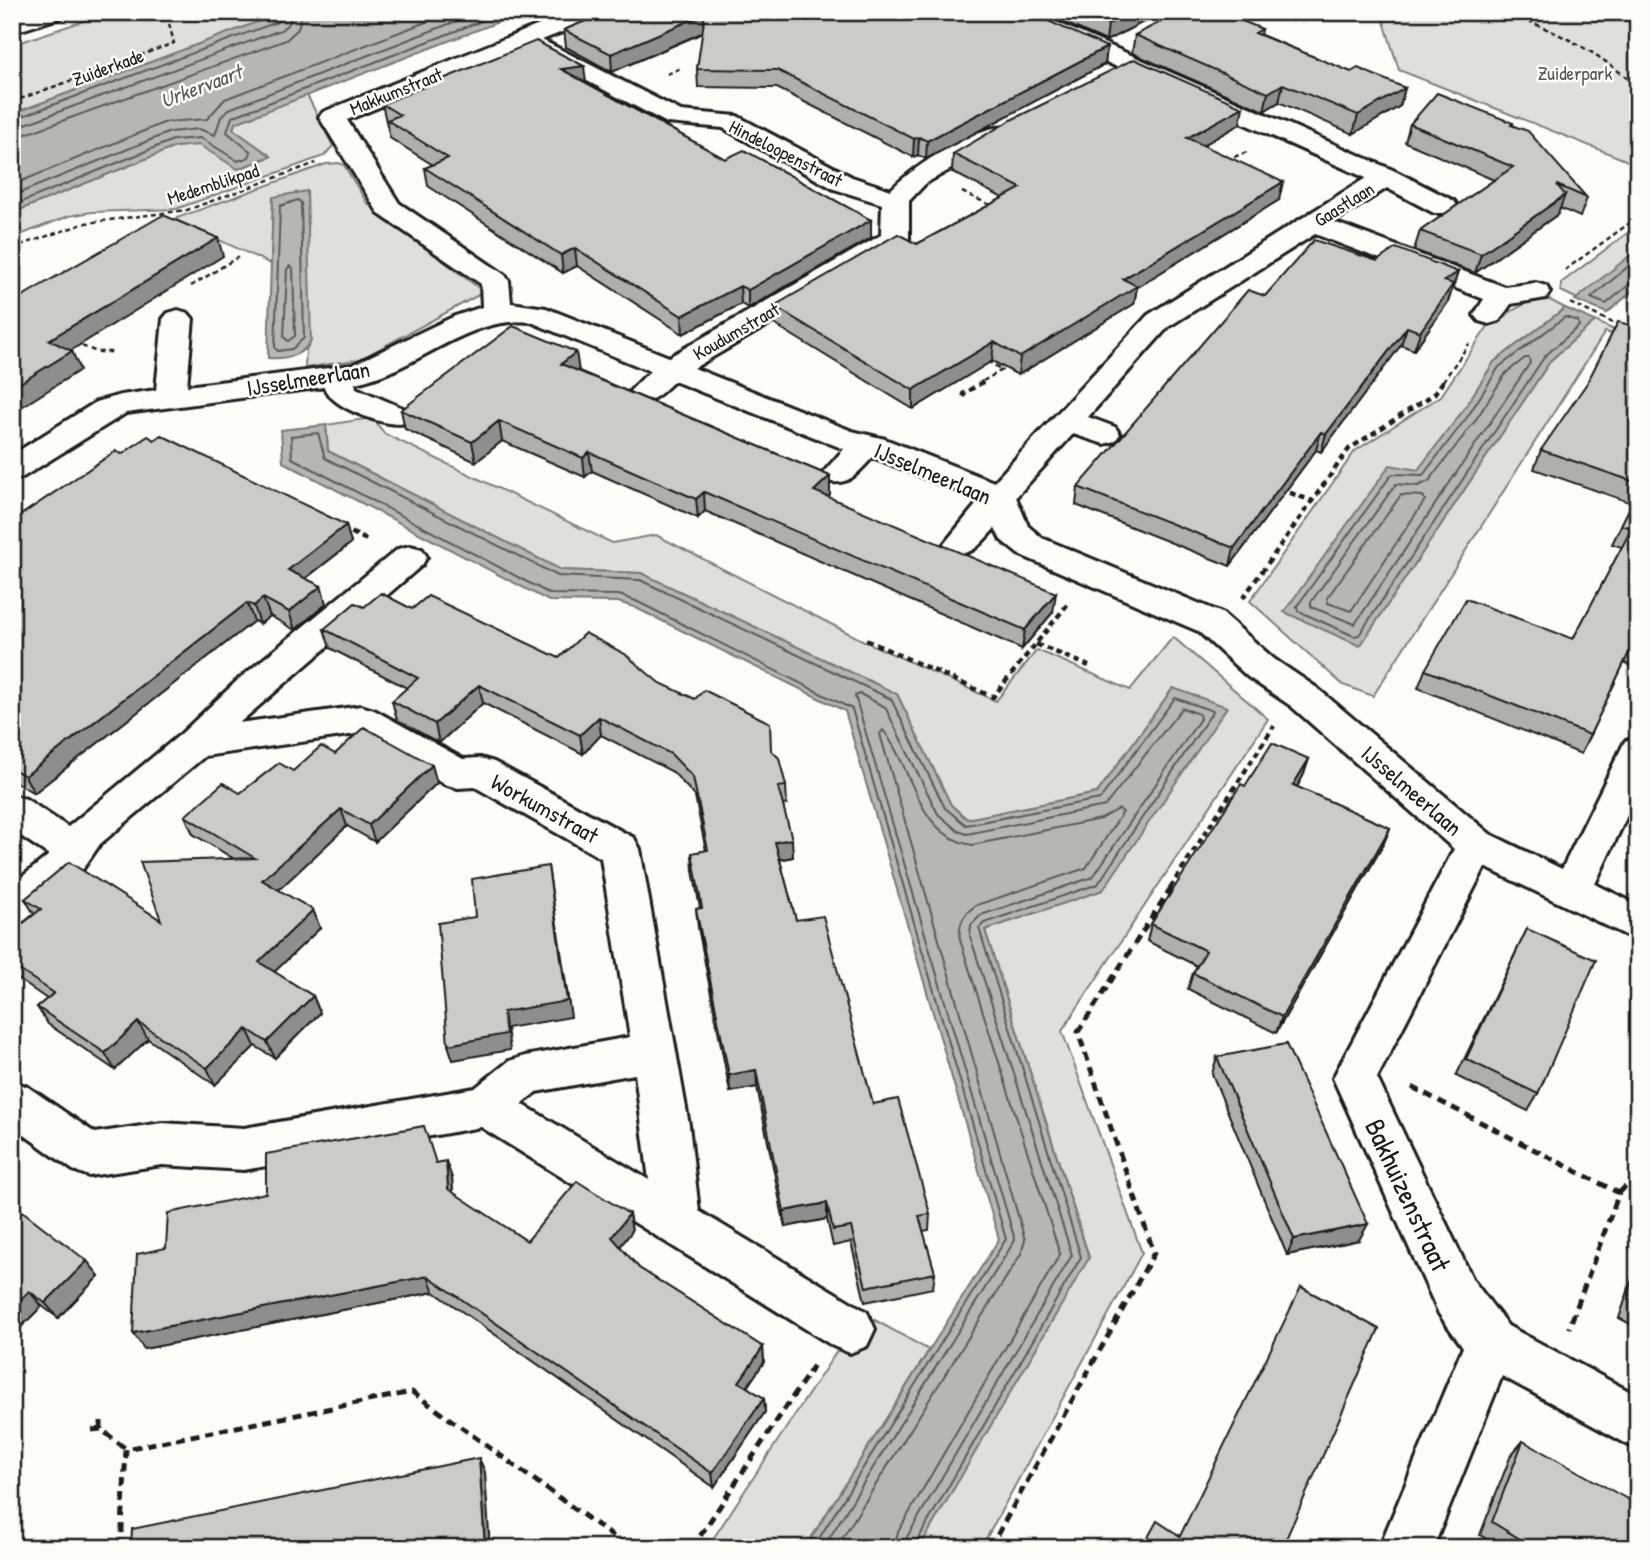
<svg xmlns="http://www.w3.org/2000/svg" width="1650" height="1560" font-family="'Patrick Hand',sans-serif">
<rect width="100%" height="100%" fill="#fdfcf7"/>
<filter id="ink" filterUnits="userSpaceOnUse"><feTurbulence type="fractalNoise" baseFrequency=".0143" numOctaves="2"/><feDisplacementMap in="SourceGraphic" scale="14" xChannelSelector="R" yChannelSelector="G"/><feConvolveMatrix kernelMatrix="1 2 1 2 8 2 1 2 1" color-interpolation-filters="sRGB"/></filter>
<g filter="url(#ink)">
<g fill="#e0dfdb" stroke="#7e7e7c" stroke-width="2">
<polygon points="110,12 284,12 12,114 12,45"/>
<polygon points="1381,12 1638,12 1638,165 1399,70"/>
<polygon points="307,95 333,146 324,156 176,209 92,212 69,216 12,238 12,213 175,147 199,144 238,169 270,157 233,129 235,123"/>
<polygon points="339,163 344,165 367,203 484,292 361,359 305,368 306,350 311,340 273,198 271,264 174,219 326,164"/>
<polygon points="1638,225 1638,286 1607,313 1561,291 1561,283"/>
<polygon points="1534,299 1550,300 1565,308 1494,362 1462,412 1418,470 1360,646 1551,360 1595,321 1614,330 1616,335 1605,332 1373,696 1343,685 1250,601 1355,451 1441,396 1494,317 1499,318"/>
<polygon points="378,417 377,424 385,434 612,543 656,535 864,641 996,701 1037,650 1130,690 1173,637 1268,719 1062,1031 1142,1253 981,1548 919,1548 1089,1257 985,930 1103,890 1173,688 1097,793 967,819 951,805 897,694 641,573 561,570 328,451 326,425"/>
<polygon points="862,1313 929,1350 805,1548 707,1548"/>
</g>
<g fill="#b7b6b2" stroke="#797876" stroke-width="2">
<polygon points="284,12 524,12 235,123 233,129 271,156 238,169 199,145 175,147 12,213 12,114"/>
<path d="M307 191 311 340C302 357 286 359 268 358L273 197Z"/>
<polygon points="1638,249 1638,286 1607,313 1575,300"/>
<polygon points="1565,308 1595,321 1551,360 1360,646 1284,612 1390,465 1418,470 1462,412 1494,362"/>
<polygon points="326,425 328,451 561,570 641,573 897,694 951,805 967,819 1097,793 1173,688 1227,707 1103,890 985,930 1089,1258 919,1548 805,1548 999,1239 845,711 634,607 618,602 549,601 283,462 281,430"/>
</g>
<g fill="none" stroke-linecap="round" stroke-linejoin="round">
<g stroke="#5a5a58" stroke-width="2">
<polyline points="12,120 277,22 283,12"/>
<polyline points="12,129 281,30 289,23 292,12"/>
<polyline points="12,139 286,40 298,29 302,12"/>
<polyline points="12,185 166,122 207,119 225,99 452,12"/>
<polyline points="12,196 170,132 199,129 215,135 221,117 229,109 480,12"/>
<polygon points="298,200 301,203 304,338 292,349 278,351 275,348 280,206"/>
<polyline points="12,206 173,140 201,138 238,161 249,157 251,152 227,132 232,117 505,12"/>
<polyline points="1638,258 1591,298 1606,304 1631,283 1638,282"/>
<polygon points="290,266 293,269 295,336 288,341 284,337 287,269"/>
<polygon points="1565,317 1578,321 1579,326 1545,356 1359,635 1354,636 1298,611 1297,606 1392,474 1423,475 1468,416 1499,367"/>
<polygon points="1525,358 1529,358 1530,363 1355,624 1311,607 1311,602 1396,484 1418,486 1429,481 1475,421 1506,373"/>
<polygon points="1401,495 1423,496 1425,500 1351,611 1328,603 1327,598"/>
<polyline points="813,1548 1006,1239 852,709 636,601 619,595 550,594 292,458 291,436 318,433 325,458 558,576 640,580 891,699 945,808 966,825 1100,799 1175,698 1213,711 1098,884 984,923 979,928 1081,1257 913,1548"/>
<polyline points="823,1548 1015,1240 855,696 860,694 885,707 938,814 958,831 967,834 1105,806 1182,708 1199,714 1200,719 1093,877 981,915 971,925 970,936 1072,1255 907,1537 904,1548"/>
<path d="M836 1548 1021 1254 1025 1240 880 734 883 730C914 769 916 835 972 845L1101 819 1119 809 1123 812 1086 868 977 905C963 913 958 924 960 940L1060 1254 898 1532 894 1548"/>
</g>
<g stroke="#1c1c1c" stroke-width="6">
<g id="minor">
<polygon points="30,12 65,12 62,17 12,33 12,18"/>
<path d="M571 12H603L600 17 542 40 681 111 737 116 852 177 891 190C909 170 981 121 1007 128L1011 133 1007 138 926 183 909 201V239L905 245 694 368 852 431 885 439 994 482 1148 315 1366 178 1005 17 1002 12H1033L1395 171 1454 201 1458 207 1454 213H1434L1387 188 1334 222 1505 287 1536 283 1546 286 1550 292 1546 298 1511 304 1499 321 1489 324 1479 321 1474 315 1484 299 1315 234 1168 327 1088 417 1115 427 1120 434 1115 441 1104 444 1073 434 1016 497 1028 526 1042 538 1222 613 1274 659 1317 688 1490 834 1562 869 1625 741 1638 737V792L1595 884 1638 905V941L1485 867 1377 1078 1473 1280 1508 1326 1638 1396V1450L1502 1376 1433 1548H1379L1463 1347 1439 1314 1333 1078 1454 849 1291 706 1248 677 1198 631 1018 554 1001 540 995 528C980 544 972 558 949 552L944 544 980 500 873 457C858 472 849 487 827 481L822 474 844 449 674 381C660 394 652 405 632 400L628 393 650 371 531 322C464 316 418 371 355 383L356 388 405 409 410 416 405 423C386 428 330 407 324 387L126 413 23 477 12 480V455L96 402 121 395 156 390 163 319 168 313 178 310 188 313 193 319 187 386 352 365 455 316 482 307 481 284 379 214 319 117 323 112ZM529 46 532 52 667 123 723 128 834 189 882 204 881 235 669 357 546 308 511 303 509 281 505 275 399 203 347 120Z"/>
<path d="M410 546 422 549 427 557 422 565 239 723 361 706 374 710 463 759 480 758 494 762 634 838 640 849 689 1125 699 1211 867 1312 875 1329 867 1346 850 1353 833 1346 481 1127 244 1170 162 1165 89 1176 73 1170 12 1126V1081L28 1087 95 1133 162 1123 244 1128 475 1088 509 1061 525 1056 630 1037 601 858 475 787 458 788 444 784 356 734 205 756 100 844 76 879 27 920 12 924V885L49 855 12 830V795L26 799 68 827 182 733 239 679 398 549ZM635 1074 649 1180 522 1104 536 1092Z"/>
</g>
</g>
<g stroke="#1c1c1c" stroke-width="2.5" stroke-dasharray="5 3.5" stroke-linecap="butt">
<path d="M1504 12C1554 30 1599 51 1638 88"/>
<polyline points="667,74 681,68"/>
<polyline points="12,102 174,43 166,12"/>
<polyline points="1226,160 1247,152"/>
<polyline points="962,192 995,207"/>
<polyline points="12,248 86,223 187,210 316,163"/>
<polyline points="1565,270 1638,217"/>
<polyline points="191,286 238,257"/>
<polyline points="1570,303 1622,327"/>
<polyline points="74,343 97,352 113,352"/>
<polyline points="983,381 1002,370 986,360"/>
<polyline points="1443,381 1469,344"/>
</g>
<g stroke="#1c1c1c" stroke-width="4.5" stroke-dasharray="6 4.5" stroke-linecap="butt">
<polyline points="966,396 963,394 986,380"/>
<polyline points="1280,489 1312,501"/>
<polyline points="342,528 369,541"/>
<polyline points="1243,598 1349,449 1434,394 1444,380"/>
<polyline points="866,640 993,697 1067,605"/>
<polyline points="1036,644 1089,666"/>
<polyline points="1170,888 1274,726"/>
</g>
<g stroke="#1c1c1c" stroke-width="5" stroke-dasharray="9 6" stroke-linecap="butt">
<polyline points="1412,1087 1619,1193 1569,1328"/>
<polyline points="1619,1193 1638,1174"/>
<polyline points="101,1421 101,1429"/>
<polyline points="92,1430 101,1429 126,1449"/>
<polyline points="121,1548 126,1449 412,1392 629,1548"/>
<polyline points="692,1548 814,1365"/>
<polyline points="990,1548 1154,1253 1078,1032 1172,886"/>
</g>
<use href="#minor" fill="#fdfcf7" fill-rule="evenodd"/>
</g>
<g fill="#afafac" stroke="#1c1c1c" stroke-width="2">
<polygon points="607,12 1107,47 1105,64 926,159 918,155 913,157 777,88 698,87 697,69 703,33 612,72 566,47 564,30"/>
<polygon points="1040,12 1163,12 1106,41"/>
<polygon points="1262,29 1261,35 1351,72 1405,88 1400,106 1353,134 1279,102 1264,111 1132,53 1135,35"/>
<polygon points="586,82 725,159 871,220 871,238 748,308 741,304 683,334 577,266 563,273 428,186 425,168 433,165 390,138 382,104"/>
<polygon points="1513,123 1513,125 1587,198 1580,217 1560,208 1558,214 1475,273 1414,250 1420,231 1494,180 1405,142 1410,124"/>
<polygon points="1240,124 1203,145 1279,200 1137,287 1134,304 1018,375 992,361 913,409 774,324 774,306 917,244 1003,198 952,172 953,154"/>
<polygon points="1377,261 1458,272 1448,302 1414,350 1401,345 1321,452 1316,450 1230,566 1076,505 1078,487 1265,296"/>
<polygon points="1638,327 1638,653 1631,666 1624,663 1581,754 1418,688 1425,670 1573,639 1622,547 1612,544 1632,503 1534,469 1541,450"/>
<polygon points="579,371 830,476 830,495 828,497 1053,612 1022,649 705,511 698,518 592,471 585,477 502,441 476,462 405,429 401,410"/>
<polygon points="122,454 346,525 351,543 305,579 321,586 326,604 295,630 270,616 260,624 254,621 34,793 12,780 12,521"/>
<polygon points="364,607 412,609 559,658 658,682 771,750 786,786 787,804 783,805 793,857 780,860 796,920 873,1104 930,1214 929,1230 923,1231 935,1273 933,1288 865,1302 851,1242 833,1246 827,1219 785,1227 757,1087 730,1092 698,927 696,909 700,908 693,871 692,853 706,851 695,796 673,772 601,735 583,754 483,703 439,743 397,720 392,701 407,688 330,648 324,629"/>
<polygon points="335,754 437,783 375,842 347,826 278,890 313,910 320,928 274,972 313,996 320,1013 275,1058 255,1046 215,1085 148,1039 115,1070 48,1024 37,1007 47,999 12,975 12,932 34,914 25,899 161,920 234,859 193,834 185,816"/>
<polygon points="1309,759 1303,776 1297,787 1390,828 1383,845 1276,1033 1188,989 1193,973 1197,966 1147,941 1151,924 1245,786"/>
<polygon points="1527,929 1538,1094 1528,1111 1456,1076"/>
<polygon points="1217,1057 1359,1240 1287,1255 1212,1074"/>
<polygon points="437,1163 452,1178 453,1193 527,1241 629,1214 632,1231 620,1247 639,1268 763,1347 764,1362 747,1387 764,1398 765,1412 714,1487 434,1292 144,1349 166,1248"/>
<polygon points="12,1212 87,1261 99,1276 58,1318 42,1306 12,1336"/>
<polygon points="1638,1262 1638,1328 1619,1318"/>
<polygon points="1523,1441 1638,1548 1501,1548 1480,1535 1511,1455"/>
</g>
<g fill="#8f8e8c" stroke="#1c1c1c" stroke-width="2">
<polygon points="1131,12 1163,12 1106,41 1108,24"/>
<polygon points="705,14 706,31 612,72 611,54"/>
<polygon points="1107,47 1105,64 926,159 927,141"/>
<polygon points="584,66 586,83 561,69"/>
<polygon points="1283,84 1279,102 1264,111 1268,93"/>
<polygon points="1405,88 1400,106 1353,134 1358,115"/>
<polygon points="1243,107 1240,124 1184,156 1187,138"/>
<polygon points="919,137 918,155 913,157 914,139"/>
<polygon points="1283,182 1279,200 1137,287 1134,304 1018,375 1020,357 1123,279"/>
<polygon points="1565,195 1558,214 1475,273 1481,254"/>
<polygon points="871,220 871,238 748,308 748,290"/>
<polygon points="218,238 223,256 57,359 49,340"/>
<polygon points="575,248 577,266 563,273 561,255"/>
<polygon points="1458,272 1448,302 1414,350 1420,332 1444,281"/>
<polygon points="740,286 741,304 683,334 682,316"/>
<polygon points="1407,327 1401,345 1321,452 1326,434"/>
<polygon points="994,342 992,361 913,409 913,390"/>
<polygon points="72,351 80,370 12,413 12,388"/>
<polygon points="576,352 579,371 563,383 561,364"/>
<polygon points="499,421 502,441 476,462 472,442"/>
<polygon points="1321,432 1316,450 1230,566 1234,548"/>
<polygon points="589,452 592,471 585,477 583,458"/>
<polygon points="830,476 830,495 814,510 814,491"/>
<polygon points="704,492 705,511 698,518 696,499"/>
<polygon points="346,525 351,543 293,588 288,570"/>
<polygon points="321,586 326,604 295,630 289,612"/>
<polygon points="1056,593 1053,612 1022,649 1025,630"/>
<polygon points="263,598 270,616 260,624 254,606"/>
<polygon points="247,603 254,621 34,793 25,776"/>
<polygon points="479,685 483,703 439,743 435,724"/>
<polygon points="599,717 601,735 583,754 580,735"/>
<polygon points="1309,759 1303,776 1288,803 1293,785"/>
<polygon points="432,765 437,783 375,842 369,825"/>
<polygon points="341,809 347,826 270,898 262,880"/>
<polygon points="1390,828 1383,845 1276,1033 1282,1017"/>
<polygon points="792,839 793,857 776,860 775,842"/>
<polygon points="548,866 571,1017 507,1028 510,1050 453,1060 448,1045 503,1012"/>
<polygon points="313,910 320,928 267,979 259,962"/>
<polygon points="313,996 320,1013 275,1058 267,1042"/>
<polygon points="138,1022 148,1039 115,1070 105,1053"/>
<polygon points="247,1029 255,1046 215,1085 207,1068"/>
<polygon points="756,1070 757,1087 730,1092 729,1075"/>
<polygon points="446,1161 452,1178 454,1206 448,1189"/>
<polygon points="827,1203 827,1219 785,1227 784,1211"/>
<polygon points="629,1214 632,1231 615,1253 612,1237"/>
<polygon points="1368,1224 1359,1240 1287,1255 1294,1239"/>
<polygon points="87,1261 99,1276 58,1318 45,1303"/>
<polygon points="428,1276 434,1292 144,1349 133,1333"/>
<polygon points="29,1291 42,1306 12,1336 12,1308"/>
<polygon points="763,1347 764,1362 741,1396 739,1382"/>
<polygon points="764,1398 765,1412 714,1487 712,1473"/>
<polygon points="479,1458 485,1472 490,1548 485,1548"/>
<polygon points="12,1469 21,1478 15,1548 12,1548"/>
</g>
<g fill="#cccbc8" stroke="#1c1c1c" stroke-width="2">
<polygon points="607,12 1028,12 1107,47 927,141 919,137 914,139 777,70 697,69 705,14 611,54 564,30"/>
<polygon points="1081,12 1131,12 1108,24"/>
<polygon points="1180,12 1220,12 1262,29 1255,33 1351,72 1358,68 1405,88 1358,115 1283,84 1268,93 1135,35"/>
<polygon points="536,41 584,66 561,69 687,138 725,159 744,150 871,220 748,290 740,286 682,316 575,248 561,255 425,168 448,158 387,120 400,115 382,104"/>
<polygon points="1134,59 1243,107 1187,138 1283,182 1123,279 1137,286 1020,357 994,342 913,390 774,306 898,234 917,244 1021,188 953,154 1013,119"/>
<polygon points="1437,93 1513,123 1511,125 1528,131 1587,198 1557,185 1565,195 1481,254 1420,231 1513,167 1410,124"/>
<polygon points="163,215 218,238 49,340 72,351 12,388 12,302"/>
<polygon points="1314,240 1377,261 1396,248 1458,272 1444,281 1453,284 1420,332 1407,327 1326,434 1321,432 1234,548 1078,487 1248,290 1265,296"/>
<polygon points="1618,322 1638,327 1638,483 1541,450 1587,383"/>
<polygon points="513,326 576,352 561,364 830,476 814,491 1056,593 1025,630 704,492 696,499 589,452 583,458 499,421 472,442 401,410"/>
<polygon points="161,435 346,525 288,570 321,586 289,612 263,598 254,606 247,603 25,776 12,768 12,521 116,451 122,454 148,436 154,440"/>
<polygon points="1638,492 1638,646 1633,644 1590,735 1425,670 1466,599 1573,639 1632,528 1621,525"/>
<polygon points="381,593 412,609 428,596 559,658 585,633 625,654 658,682 695,699 704,690 770,723 771,750 779,758 786,786 778,787 792,839 775,842 796,920 823,916 873,1104 898,1099 930,1214 919,1216 935,1273 866,1287 851,1227 833,1230 827,1203 784,1211 756,1070 729,1075 696,909 702,908 692,853 708,850 693,777 671,754 599,717 580,735 479,685 435,724 392,701 418,678 324,629 355,603 364,607"/>
<polygon points="364,727 432,765 369,825 341,809 262,880 313,910 259,962 313,996 267,1042 247,1029 207,1068 138,1022 105,1053 37,1007 54,993 12,965 12,932 41,909 25,899 69,862 161,920 140,862 255,858 185,816 223,783 240,793 279,763 293,771 321,746 335,754"/>
<polygon points="1272,743 1309,759 1293,785 1390,828 1282,1017 1193,973 1206,951 1151,924 1241,784 1245,786"/>
<polygon points="548,866 567,1001 503,1012 506,1034 448,1045 438,923 475,917 472,879"/>
<polygon points="1527,929 1596,960 1538,1094 1466,1059"/>
<polygon points="1286,1044 1368,1224 1294,1239 1217,1057"/>
<polygon points="424,1126 436,1163 446,1161 448,1189 527,1241 577,1181 629,1214 612,1237 639,1268 763,1347 739,1382 764,1398 712,1473 428,1276 133,1333 137,1254 166,1248 168,1213 266,1193 266,1154"/>
<polygon points="17,1207 87,1261 45,1303 29,1291 12,1308 12,1212"/>
<polygon points="1638,1286 1638,1306 1632,1303"/>
<polygon points="1301,1287 1379,1329 1282,1548 1142,1548 1157,1521 1180,1536"/>
<polygon points="1523,1441 1638,1505 1638,1548 1535,1548 1492,1522"/>
<polygon points="479,1458 485,1548 131,1548 132,1529"/>
</g>
</g>
<g text-anchor="middle" dominant-baseline="central" stroke-width="5" stroke-linejoin="round" paint-order="stroke">
<g font-size="19" fill="#1c1c1c" stroke="#fdfcf7">
<text transform="translate(108 67) rotate(-20)">Zuiderkade</text>
<text transform="translate(396 91) rotate(-22)">Makkumstraat</text>
<text transform="translate(786 153) rotate(27)">Hindeloopenstraat</text>
<text transform="translate(213 184) rotate(-18)">Medemblikpad</text>
<text transform="translate(1344 204) rotate(-32)">Gaastlaan</text>
<text transform="translate(736 331) rotate(-30)">Koudumstraat</text>
</g>
<g font-size="19" fill="#575655" stroke="#fdfcf7">
<text x="1575" y="73">Zuiderpark</text>
</g>
<g font-size="21" font-style="italic" fill="#5a5a58" stroke="#fdfcf7">
<text transform="translate(201 86) rotate(-21)">Urkervaart</text>
</g>
<g font-size="23" fill="#1c1c1c" stroke="#fdfcf7">
<text transform="translate(308 378) rotate(-9)">IJsselmeerlaan</text>
<text transform="translate(933 473) rotate(23)">IJsselmeerlaan</text>
<text transform="translate(1412 790) rotate(41)">IJsselmeerlaan</text>
<text transform="translate(545 808) rotate(29)">Workumstraat</text>
</g>
<g font-size="28" fill="#1c1c1c" stroke="#fdfcf7">
<text transform="translate(1408 1195) rotate(65)">Bakhuizenstraat</text>
</g>
</g>
<rect width="1650" height="1560" fill="none" stroke="#fdfcf7" stroke-width="42"/>
<rect x="21" y="21" width="1608" height="1518" fill="none" stroke="#1c1c1c" stroke-width="2.5" filter="url(#ink)"/>
</svg>
